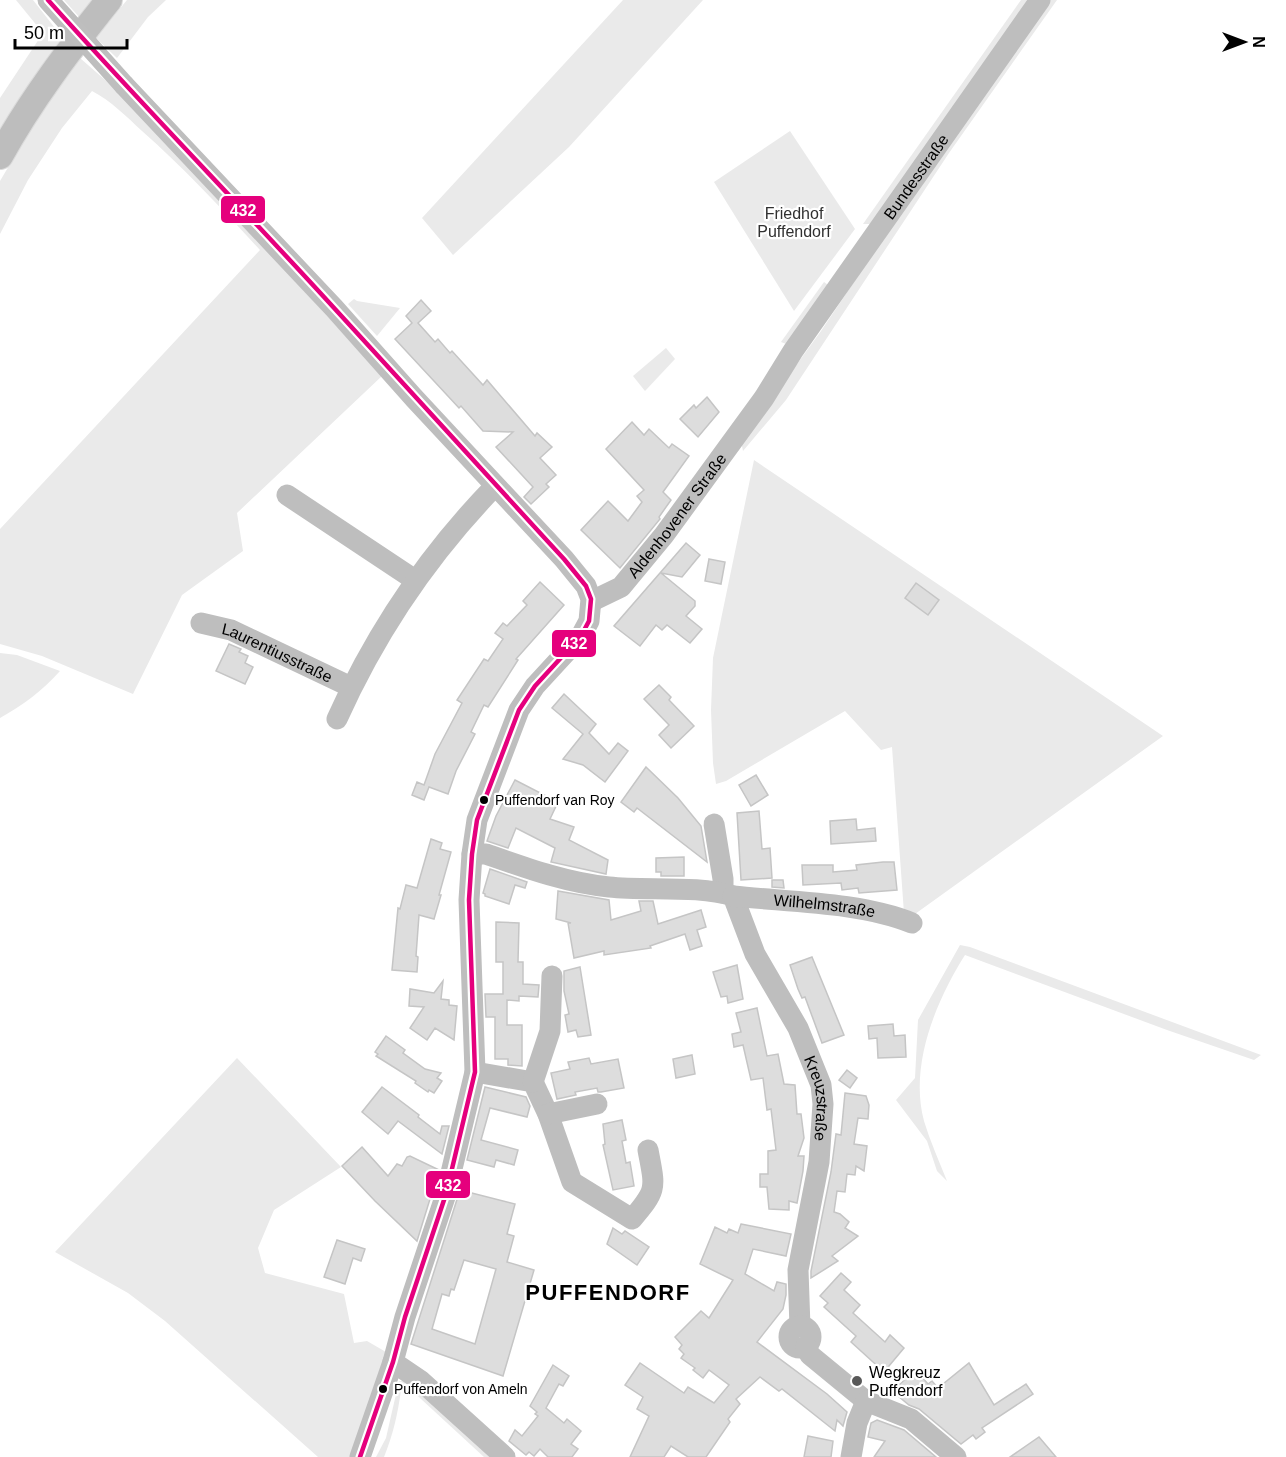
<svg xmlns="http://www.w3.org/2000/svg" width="1286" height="1457" font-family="Helvetica,sans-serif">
<rect width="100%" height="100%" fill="#fff"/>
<g fill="#eaeaea">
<polygon points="16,0 33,0 62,37 0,130 0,98 43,33"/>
<polygon points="64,0 95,0 80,18"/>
<polygon points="127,0 166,0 148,17 117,58 96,38"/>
<polygon points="623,0 703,0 569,147 453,255 422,218"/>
<polygon points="1021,0 1029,0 873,224 863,224"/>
<polygon points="1048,0 1057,0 949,153 786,400 743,451 741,441 821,331 907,203"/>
<path d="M80 58 136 107 382 376 237 513 243 551 182 595 133 694 42 656 0 644V529L260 250C222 209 184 168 142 131 126 116 111 101 92 91L62 128 28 180 0 234V181L43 108Z"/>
<polygon points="790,131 855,229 794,311 714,182"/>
<polygon points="824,282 828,285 789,345 781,342"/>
<polygon points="354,299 357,301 400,308 377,336 348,304"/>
<polygon points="666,348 675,359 645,391 633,376"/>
<polygon points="754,460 1163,736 915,914 904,913 892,747 881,750 845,711 726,781 716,784 713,763 711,710 713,658"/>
<path d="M0 653 17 655 60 671C42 691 23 705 0 718Z"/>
<path d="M960 945 970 947 1261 1055 1254 1060 1167 1030 965 955C936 1001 909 1065 924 1121 930 1141 939 1161 947 1181L937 1171 927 1141 896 1100 915 1078 918 1020Z"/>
<polygon points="237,1058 341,1167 274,1210 258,1248 265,1273 344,1294 354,1343 367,1341 386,1352 351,1457 318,1457 165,1321 128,1293 55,1252"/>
<path d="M399 1381H408L496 1457H484L408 1387 404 1386 401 1390C398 1413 393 1435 384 1457H376L386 1438Z"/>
</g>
<g fill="#ddd" stroke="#c5c5c5" stroke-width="1.5" fill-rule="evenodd">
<polygon points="421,300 431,311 418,323 435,342 438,339 450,353 452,351 483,385 487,380 535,436 537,433 552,447 540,458 556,475 546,484 549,487 531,504 524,497 533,487 496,447 513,432 483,431 461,406 459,408 395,339 412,323 406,316"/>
<polygon points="707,397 719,412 698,437 680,419 694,405 696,408"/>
<polygon points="632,422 644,435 649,429 669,448 672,444 689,456 663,492 671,500 659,517 660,519 620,568 581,530 608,501 628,521 642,502 637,496 644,490 606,449"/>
<polygon points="686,543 700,555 682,577 661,573 695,601 695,606 686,616 702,629 690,643 667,625 662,630 656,625 640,646 614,626"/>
<polygon points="709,559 725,562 721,584 705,581"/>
<polygon points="540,582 564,605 516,659 518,660 488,707 484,705 471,732 475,734 456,771 448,794 429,787 424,800 412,795 417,782 424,785 435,754 462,703 457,700 484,659 488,661 503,639 495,633 503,623 507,626 527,605 523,601"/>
<polygon points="916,583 939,600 928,615 905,598"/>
<polygon points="229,644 241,649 239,652 248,656 245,663 253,667 245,684 216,671"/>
<polygon points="659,685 671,697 669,700 694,726 671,748 659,735 669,725 644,699"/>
<polygon points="564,694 596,724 589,733 609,754 618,743 628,751 605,782 583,765 563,759 583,734 552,708"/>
<polygon points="646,767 678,798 701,826 707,862 637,808 634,812 621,802"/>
<polygon points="756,775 768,795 751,806 739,785"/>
<polygon points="515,780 558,802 550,819 574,827 569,840 608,860 606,874 551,862 555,848 516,828 508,848 487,841 496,816"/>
<polygon points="759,811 762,849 770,848 772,878 741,880 737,813"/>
<polygon points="856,819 857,830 875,828 876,841 831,844 830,821"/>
<polygon points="431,839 442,843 440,849 451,852 439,895 441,895 434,919 419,915 416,956 418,957 417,972 392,970 398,908 400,909 406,885 417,888"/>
<polygon points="684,857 684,876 661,876 661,872 656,872 656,858"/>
<polygon points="883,862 894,862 897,890 859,893 858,888 842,890 841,883 803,885 802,865 833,865 833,872 857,870 856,865"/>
<polygon points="490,869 527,882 525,888 515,885 509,904 485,896 485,894 483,893"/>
<polygon points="772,880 783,880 784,888 772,887"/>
<polygon points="558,891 609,900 611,920 641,911 639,901 653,901 658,924 701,910 706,927 697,930 702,946 690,950 685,934 650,946 651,948 604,955 604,951 574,958 568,923 571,923 556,919"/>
<polygon points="496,922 519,923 518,962 523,962 523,984 539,985 538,997 519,996 519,1001 507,1000 507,1025 522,1025 522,1066 508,1065 508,1059 495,1059 495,1017 486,1017 485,994 503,994 503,962 496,962"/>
<polygon points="812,957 844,1035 822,1043 805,997 802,998 798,989 790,965"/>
<polygon points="737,965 743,999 728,1003 727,996 721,997 713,972"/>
<polygon points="580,967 591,1035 578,1037 576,1030 568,1032 565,1015 569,1014 564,991 564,971"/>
<polygon points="443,981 441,999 449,1000 449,1005 457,1006 454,1040 435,1028 427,1040 410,1028 424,1007 409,1006 410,989 434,993"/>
<polygon points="757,1008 767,1056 778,1054 784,1084 795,1085 797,1114 801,1114 804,1138 798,1156 804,1156 803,1171 797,1203 789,1201 789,1210 769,1209 767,1187 760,1187 760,1174 768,1174 768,1151 776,1150 771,1109 767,1110 763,1078 751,1080 743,1045 734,1047 732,1034 741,1032 736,1013"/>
<polygon points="893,1024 894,1036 905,1035 906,1057 878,1058 877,1038 869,1039 868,1026"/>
<polygon points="386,1036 405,1050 403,1053 425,1069 441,1073 437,1078 442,1081 434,1093 429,1090 428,1092 415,1083 416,1081 376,1056 378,1054 375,1052"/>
<polygon points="692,1055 695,1074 676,1078 673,1059"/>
<polygon points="589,1058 591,1064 618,1059 624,1088 601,1092 598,1092 597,1088 575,1092 576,1095 557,1099 551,1073 570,1069 568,1062"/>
<polygon points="847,1070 857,1078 850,1088 839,1080"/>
<polygon points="382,1087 419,1115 418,1117 440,1134 442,1126 449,1126 442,1154 398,1121 388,1134 362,1112"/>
<polygon points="485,1087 526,1097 530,1106 527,1117 490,1108 481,1140 518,1150 514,1165 496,1160 494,1167 467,1160"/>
<polygon points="845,1093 866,1096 869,1105 868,1119 858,1118 854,1144 867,1146 864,1171 856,1166 855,1175 847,1174 845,1192 837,1191 834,1212 840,1214 849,1222 845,1228 858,1236 832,1256 838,1261 811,1278 811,1271 831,1172 836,1134 841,1135"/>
<polygon points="622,1120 626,1140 622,1141 626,1163 630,1162 634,1186 613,1190 603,1145 605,1144 603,1124"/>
<polygon points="362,1147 388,1176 397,1164 402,1166 407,1157 410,1156 439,1170 417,1241 375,1201 342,1166"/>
<path d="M460 1190 515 1204 507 1234 514 1236 507 1262 534 1270 503 1376 411 1344ZM464 1260 496 1269 475 1344 432 1329 442 1294 449 1296 451 1289 454 1290Z"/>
<polygon points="741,1224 791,1234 786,1256 753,1249 745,1274 774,1291 777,1282 786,1284 786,1295 783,1309 757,1342 827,1394 847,1412 843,1426 837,1420 835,1431 782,1389 779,1391 760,1377 736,1399 740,1404 728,1419 730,1422 706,1457 688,1457 671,1446 664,1457 630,1457 649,1416 637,1409 643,1397 625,1385 640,1363 684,1393 688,1387 714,1403 729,1385 709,1370 703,1378 693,1370 695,1368 681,1358 684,1354 679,1349 682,1345 675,1337 701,1311 709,1318 733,1280 700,1264 715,1227 727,1233 729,1229 738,1233"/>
<polygon points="613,1228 622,1234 625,1231 649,1247 637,1265 607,1244"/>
<polygon points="337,1240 365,1249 361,1261 353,1258 345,1284 324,1277"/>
<polygon points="841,1273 851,1282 844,1290 860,1305 853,1313 885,1342 890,1335 904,1348 884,1372 851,1342 856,1336 824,1307 828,1303 820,1296"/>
<polygon points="969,1363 994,1405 1026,1384 1033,1394 982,1428 985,1432 976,1439 973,1435 961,1444 919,1409 909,1405 892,1391 916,1370 928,1384 932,1381 938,1388"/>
<polygon points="553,1365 569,1376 563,1386 559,1384 546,1408 564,1423 567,1419 581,1431 571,1444 578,1449 572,1457 548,1457 540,1449 534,1456 529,1452 526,1455 509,1441 515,1430 522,1436 538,1416 535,1414 537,1412 530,1406"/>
<polygon points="877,1420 904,1430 936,1457 874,1457 885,1441 868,1437 871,1423"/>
<polygon points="808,1436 833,1441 831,1457 804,1457"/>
<polygon points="1039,1437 1056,1457 1010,1457"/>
</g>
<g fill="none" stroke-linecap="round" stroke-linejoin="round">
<g stroke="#dbdbdb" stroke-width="28">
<path id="major" d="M0 156C31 100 69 50 109 0"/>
</g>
<g stroke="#bebebe" stroke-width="21">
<polyline points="124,85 334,308 414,398 564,559 586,586 591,599 589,621 581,636 535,686 519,710 477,820 472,854 469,900 475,1072 446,1194 405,1317 393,1362 360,1457"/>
<polyline points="287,495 415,580"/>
<path id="s1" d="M592 601 621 587 664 535 764 398 793 351 1040 0"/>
<path id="s2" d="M201 623 231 630 351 687"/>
<path d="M337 719C376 632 428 555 495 486"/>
<polyline points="714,824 723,879 723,893"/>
<path id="s3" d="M472 854H486C526 868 567 883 609 887 647 891 698 885 733 896L755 954 798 1028 821 1085 823 1104 819 1162 798 1270 800 1327"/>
<path id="s4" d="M733 896C788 902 861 902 912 923"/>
<path d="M475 1072 533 1082 548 1114 572 1182 632 1219C658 1189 655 1188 648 1150"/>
<polyline points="533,1082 550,1031 552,976"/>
<polyline points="548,1114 597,1104"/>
<circle cx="800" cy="1337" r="11"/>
<polyline points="806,1346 810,1355 866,1401 911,1419 956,1457"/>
<polyline points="393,1362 421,1381 505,1457"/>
<polyline points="851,1457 857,1423 866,1401"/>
</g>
<use href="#major" stroke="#bdbdbd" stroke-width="26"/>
<polyline stroke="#bebebe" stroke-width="21" points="48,0 124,85"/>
<g stroke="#fff" stroke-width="9">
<path id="bus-1" d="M48 0C142 105 240 205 335 309 411 392 487 476 564 559L586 586 591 599 589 621 581 636 535 686 519 710 477 820 472 854 469 900 475 1072 446 1194 405 1317 393 1362 360 1457"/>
</g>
<use href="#bus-1" stroke="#e5007d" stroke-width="4.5"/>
</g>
<g fill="#000" stroke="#fff" stroke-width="2">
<circle cx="484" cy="800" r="5"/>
<circle cx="383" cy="1389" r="5"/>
</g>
<circle fill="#595959" stroke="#fff" stroke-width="2" cx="857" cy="1381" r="6"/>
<g text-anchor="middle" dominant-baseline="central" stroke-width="4.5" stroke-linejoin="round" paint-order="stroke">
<g font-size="14" fill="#000" stroke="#fff" text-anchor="start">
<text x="495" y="800">Puffendorf van Roy</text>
<text x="394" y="1389">Puffendorf von Ameln</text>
</g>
<g font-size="16" fill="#000" stroke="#fff">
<text stroke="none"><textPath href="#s1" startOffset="538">Bundesstraße</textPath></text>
<text stroke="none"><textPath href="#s1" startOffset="123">Aldenhovener Straße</textPath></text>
<text stroke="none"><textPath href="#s2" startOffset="82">Laurentiusstraße</textPath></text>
<text stroke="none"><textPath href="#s4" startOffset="92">Wilhelmstraße</textPath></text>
<text stroke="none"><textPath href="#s3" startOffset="488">Kreuzstraße</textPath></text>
</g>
<g font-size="16" fill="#303030" stroke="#fff">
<text x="794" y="213">Friedhof<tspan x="794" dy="18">Puffendorf</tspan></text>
</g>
<g font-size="16" fill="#000" stroke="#fff" text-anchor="start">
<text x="869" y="1372">Wegkreuz<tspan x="869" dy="18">Puffendorf</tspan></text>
</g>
<g font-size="22" font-weight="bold" letter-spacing="1.5" fill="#000" stroke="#fff">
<text x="608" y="1292">PUFFENDORF</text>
</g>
</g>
<g stroke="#fff" stroke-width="2">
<rect x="220" y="195" width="46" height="29" rx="6" fill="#e5007d"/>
<rect x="551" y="629" width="46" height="29" rx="6" fill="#e5007d"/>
<rect x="425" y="1170" width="46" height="29" rx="6" fill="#e5007d"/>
</g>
<g font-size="16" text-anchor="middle" font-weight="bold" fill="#fff">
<text x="243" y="216">432</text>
<text x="574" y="649">432</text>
<text x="448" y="1191">432</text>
</g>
<g transform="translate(1244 42) rotate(90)" stroke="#ffffff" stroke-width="4.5" paint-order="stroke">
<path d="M0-4.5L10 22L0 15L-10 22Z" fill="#000000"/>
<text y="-9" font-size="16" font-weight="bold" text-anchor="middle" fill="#000000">N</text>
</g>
<path d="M15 39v9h112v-9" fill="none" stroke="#000000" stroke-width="3"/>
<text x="24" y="39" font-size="18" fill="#000000" stroke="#ffffff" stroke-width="4.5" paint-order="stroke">50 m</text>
</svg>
